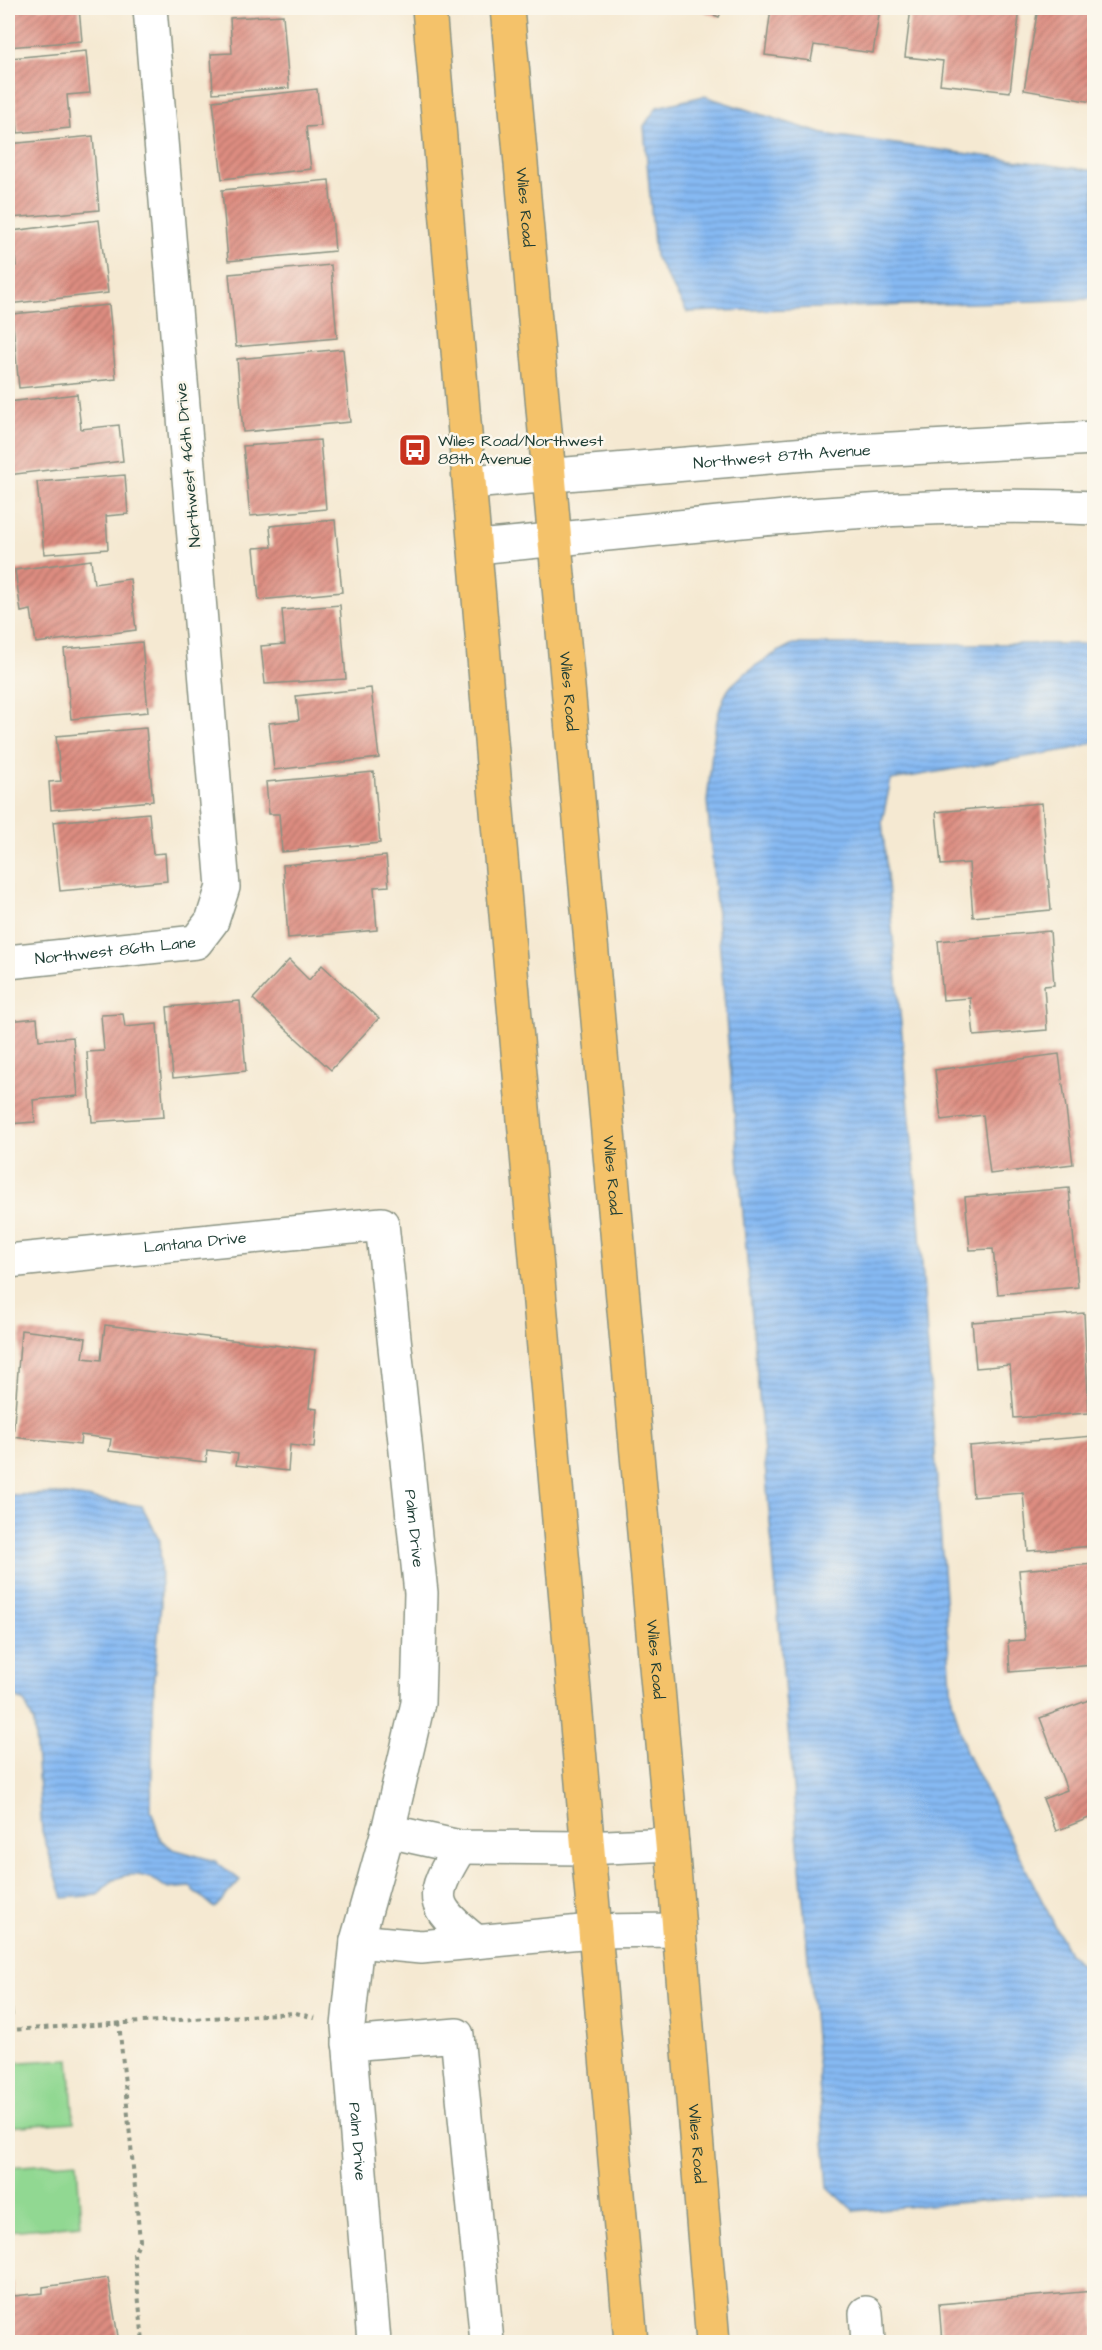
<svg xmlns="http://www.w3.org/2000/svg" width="1102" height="2350" font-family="'Architects Daughter',sans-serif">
<defs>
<pattern id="water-rules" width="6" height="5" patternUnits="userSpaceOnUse" patternTransform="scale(1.5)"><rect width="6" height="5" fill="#86b9f3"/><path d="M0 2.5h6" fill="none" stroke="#6d98c6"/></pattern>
<pattern id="building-hatch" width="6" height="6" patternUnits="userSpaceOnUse" patternTransform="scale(1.5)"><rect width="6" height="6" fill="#dd8c80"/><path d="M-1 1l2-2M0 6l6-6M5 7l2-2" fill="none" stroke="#b3746a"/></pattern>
</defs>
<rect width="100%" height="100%" fill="#fbf7ec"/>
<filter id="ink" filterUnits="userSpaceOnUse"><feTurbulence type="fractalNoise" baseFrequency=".0167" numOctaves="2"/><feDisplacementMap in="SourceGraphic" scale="12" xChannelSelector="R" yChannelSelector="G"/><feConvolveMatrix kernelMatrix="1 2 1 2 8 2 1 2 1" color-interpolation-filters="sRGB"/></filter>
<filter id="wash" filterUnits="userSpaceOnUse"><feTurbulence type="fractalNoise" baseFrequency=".008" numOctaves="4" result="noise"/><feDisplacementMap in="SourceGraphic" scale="24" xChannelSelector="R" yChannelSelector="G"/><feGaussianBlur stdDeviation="1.35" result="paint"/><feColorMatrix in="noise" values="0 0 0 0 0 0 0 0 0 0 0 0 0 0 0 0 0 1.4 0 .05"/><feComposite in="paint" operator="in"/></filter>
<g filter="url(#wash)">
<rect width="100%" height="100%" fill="#f5e9d2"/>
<g fill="#91d892" stroke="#588a63" stroke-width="1.5">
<polygon points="69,2059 74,2122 8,2127 8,2063"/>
<polygon points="77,2162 81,2225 8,2231 8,2167"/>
</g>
<g fill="url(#water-rules)" stroke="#527b94" stroke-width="1.5">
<polygon points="704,96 823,134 1094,171 1094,299 687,312 655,256 644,126 657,107"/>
<path d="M793 644H1094V742L1072 749 891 780 882 821 918 1205 952 1699 966 1752 1069 1953 1094 1978V2192L854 2211 828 2187 707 801C711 772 712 706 732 685 749 668 773 654 793 644Z"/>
<path d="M58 1494 142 1506 160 1541 161 1604 154 1679 151 1810 161 1840 173 1849 215 1861 240 1880 215 1908 190 1887 168 1889C144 1869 117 1869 98 1895L63 1898 42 1831 34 1723 25 1703 8 1691V1495Z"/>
</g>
<g id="blocks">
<g fill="url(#building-hatch)">
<polygon points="8,8 79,8 82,41 8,47"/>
<polygon points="696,8 723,8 719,17"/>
<polygon points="771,8 880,8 873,53 814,45 811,61 765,55"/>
<polygon points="911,8 1020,8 1010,92 940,84 943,61 905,57"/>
<polygon points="1038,8 1094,8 1094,87 1092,102 1024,90"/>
<polygon points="283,15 289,88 213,93 211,54 232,53 230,18"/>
<polygon points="86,51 90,93 67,95 70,128 18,133 11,58"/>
<polygon points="317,89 321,126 306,127 311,169 222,179 213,101"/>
<polygon points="93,136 99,210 11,218 8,144"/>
<polygon points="329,180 335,251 228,261 222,190"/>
<polygon points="99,220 108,293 8,304 8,268 16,266 12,231"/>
<polygon points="331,265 337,338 236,347 229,274"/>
<polygon points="109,305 116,379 19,388 12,314"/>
<polygon points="343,349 350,422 243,432 237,359"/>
<polygon points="77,394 81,429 119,425 123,461 8,475 8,402"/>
<polygon points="320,440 326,509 250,516 243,446"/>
<polygon points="125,475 128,514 106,516 108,549 44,554 37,482"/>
<polygon points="335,520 342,592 259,600 254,548 272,547 270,526"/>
<polygon points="91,560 94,584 130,579 136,630 36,643 31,610 21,612 15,570"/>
<polygon points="340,605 346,679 265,684 261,646 285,644 282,610"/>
<polygon points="142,642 148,712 71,719 64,649"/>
<polygon points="371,688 379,758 274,770 269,723 299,720 296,696"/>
<polygon points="146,728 153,801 51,810 49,782 61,781 56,736"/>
<polygon points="374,772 380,843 282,852 279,814 269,814 266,782"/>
<polygon points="1042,803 1051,910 973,917 969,863 941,865 936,812"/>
<polygon points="149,813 153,854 165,853 167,881 60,891 53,822"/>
<polygon points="386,856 389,886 374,887 377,930 288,938 283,865"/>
<polygon points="1050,931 1054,985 1044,986 1047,1030 974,1036 970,998 943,1000 938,941"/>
<polygon points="289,960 309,980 322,965 379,1018 331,1070 253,999"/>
<polygon points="240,1001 246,1071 173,1078 167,1007"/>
<polygon points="123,1014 125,1027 157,1024 164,1117 92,1122 87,1052 104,1051 101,1015"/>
<polygon points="37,1018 39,1040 73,1037 78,1096 33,1100 35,1122 8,1124 8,1021"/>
<polygon points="1059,1054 1073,1164 990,1174 983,1115 941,1120 935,1070"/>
<polygon points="1069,1188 1078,1287 998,1294 993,1249 970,1250 965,1197"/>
<polygon points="1084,1313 1089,1413 1014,1418 1010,1365 976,1368 972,1322"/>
<polygon points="105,1325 315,1350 309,1408 317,1409 314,1448 290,1445 288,1471 236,1465 238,1454 207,1450 206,1462 109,1451 111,1439 81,1435 80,1445 13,1437 21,1330 86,1338 83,1358 101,1360"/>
<polygon points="1094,1436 1094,1546 1028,1551 1023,1493 973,1497 969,1446"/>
<polygon points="1094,1564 1094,1665 1010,1672 1008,1641 1025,1640 1019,1570"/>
<polygon points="1094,1698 1094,1816 1056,1831 1043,1799 1067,1790 1040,1718"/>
<polygon points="8,1965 13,2015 8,2015"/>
<polygon points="108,2278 119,2342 8,2342 8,2283 13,2283 14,2296 43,2293 43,2287"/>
<polygon points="1094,2291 1094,2342 942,2342 939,2304"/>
</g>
</g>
</g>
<g filter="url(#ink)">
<use href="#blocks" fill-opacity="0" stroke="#8a9383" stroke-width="1.5"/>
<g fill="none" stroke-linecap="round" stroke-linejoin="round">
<g stroke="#8a9383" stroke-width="36">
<g id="minor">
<path id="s1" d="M471 482 818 453 1094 438"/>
<path d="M477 547C682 528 888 499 1094 508"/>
<path id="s2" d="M8 962 196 942 212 921 223 887 150 8"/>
<path id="s3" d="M8 1261 382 1224 421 1593 418 1703 388 1831 357 1941 348 2026 374 2342"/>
<polyline points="388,1831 460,1847 585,1848 672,1844"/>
<path d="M460 1847C430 1897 428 1904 475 1941"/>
<polyline points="357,1941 421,1947 592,1931 679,1930"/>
<polyline points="349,2044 457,2035 487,2342"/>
<polyline points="866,2313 868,2342"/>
</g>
</g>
<g stroke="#8a9383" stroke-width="36">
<g id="major">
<path d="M429 8C496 786 558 1565 631 2342"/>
<path id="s4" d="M507 8 672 1844 713 2342"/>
</g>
</g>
<g stroke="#8a9383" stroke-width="4" stroke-dasharray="4.5 4.5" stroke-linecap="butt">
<polyline points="119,2022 140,2240 134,2254 143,2342"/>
<polyline points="8,2030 296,2013 315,2018"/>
</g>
<use href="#minor" stroke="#fff" stroke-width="33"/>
<use href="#major" stroke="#f4c26a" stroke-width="33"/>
</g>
</g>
<defs>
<g id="bus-square" transform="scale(1.725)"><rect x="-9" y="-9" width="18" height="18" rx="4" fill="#c8321e" stroke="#fbf7ec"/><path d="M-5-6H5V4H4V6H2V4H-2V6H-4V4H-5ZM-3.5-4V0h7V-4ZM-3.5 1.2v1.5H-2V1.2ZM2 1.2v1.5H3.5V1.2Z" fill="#fff"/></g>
</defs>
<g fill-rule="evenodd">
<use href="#bus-square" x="415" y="450"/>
</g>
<g text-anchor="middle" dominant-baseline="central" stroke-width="5" stroke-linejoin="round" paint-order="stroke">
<g font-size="16" fill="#1f3d34" stroke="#fbf7ec">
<text stroke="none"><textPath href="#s4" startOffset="200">Wiles Road</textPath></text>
<text stroke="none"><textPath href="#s1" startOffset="312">Northwest 87th Avenue</textPath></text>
<text transform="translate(188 465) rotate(-95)">Northwest 46th Drive</text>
<text stroke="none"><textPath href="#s4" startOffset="686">Wiles Road</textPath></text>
<text stroke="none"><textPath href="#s2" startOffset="108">Northwest 86th Lane</textPath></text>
<text stroke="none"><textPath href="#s4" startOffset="1172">Wiles Road</textPath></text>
<text stroke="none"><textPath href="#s3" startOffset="188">Lantana Drive</textPath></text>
<text stroke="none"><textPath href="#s3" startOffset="682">Palm Drive</textPath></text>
<text stroke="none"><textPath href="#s4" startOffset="1658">Wiles Road</textPath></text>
<text stroke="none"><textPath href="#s3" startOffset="1304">Palm Drive</textPath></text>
<text stroke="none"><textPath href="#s4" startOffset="2144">Wiles Road</textPath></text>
</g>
<g font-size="16" fill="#1f3d34" stroke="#fbf7ec" text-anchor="start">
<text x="438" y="441">Wiles Road/Northwest<tspan x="438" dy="18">88th Avenue</tspan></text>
</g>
</g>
<rect width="1102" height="2350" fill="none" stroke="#fbf7ec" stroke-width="30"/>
</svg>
